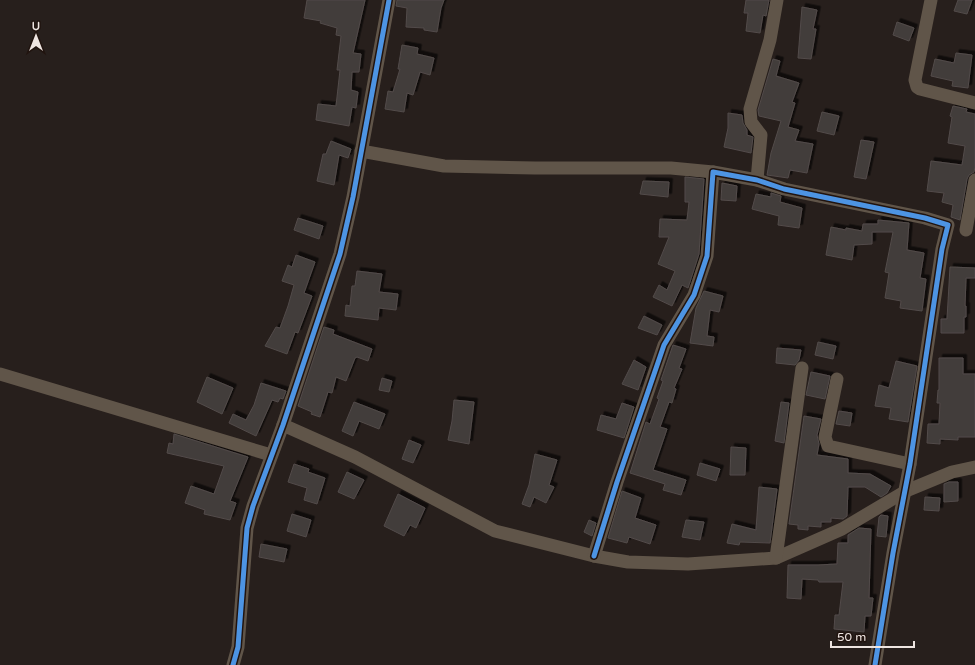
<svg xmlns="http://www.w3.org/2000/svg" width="975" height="665" font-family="'Varela Round',sans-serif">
<defs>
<filter id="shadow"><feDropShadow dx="3.5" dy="-3.5" stdDeviation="0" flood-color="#0009"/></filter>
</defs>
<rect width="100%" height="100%" fill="#271f1c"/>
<g fill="#423c3a" stroke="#524b4a" filter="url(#shadow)">
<polygon points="307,0 365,0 353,53 361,54 359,72 352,72 351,90 358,92 356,108 352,107 349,126 316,120 318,104 336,106 340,70 337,70 341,36 336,35 337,28 320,23 321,21 304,18"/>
<polygon points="397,0 444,0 441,8 437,32 424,30 424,28 406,27 407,8 396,6"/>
<polygon points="746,0 769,0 766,16 763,15 760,33 746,31 748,13 744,13"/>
<polygon points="958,0 972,0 967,14 954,11"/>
<polygon points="802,7 817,10 813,29 816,29 811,59 798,58"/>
<polygon points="897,22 914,28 909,41 893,35"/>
<polygon points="402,45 418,48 417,54 434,58 430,75 420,72 413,95 407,93 404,112 385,109 388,91 393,92 400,69 398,69"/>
<polygon points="956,53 972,55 968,88 952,86 953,81 931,76 935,59 954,63"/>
<polygon points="773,59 780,61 776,76 799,83 792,102 795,103 788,127 799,130 795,141 813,144 807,173 790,170 788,178 767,175 771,153 781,121 759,116 758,110"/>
<polygon points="953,106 967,109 966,112 975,114 975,167 974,172 969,175 967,179 960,220 951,217 953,205 942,202 944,193 927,191 931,161 962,165 965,146 948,143 952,117 950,116"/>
<polygon points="822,112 839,116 834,135 817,131"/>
<polygon points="728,113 742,115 743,123 747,130 747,135 753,137 751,153 724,147 728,128"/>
<polygon points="861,140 874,142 866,179 854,177"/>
<polygon points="331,141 351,149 348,158 339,155 334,185 317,181 323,154 326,154"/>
<polygon points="685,177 704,179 699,254 688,288 682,285 672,306 653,297 659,285 667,290 675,271 658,264 669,237 659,237 660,219 687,220 689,202 685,202"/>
<polygon points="643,181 669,182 668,197 640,194"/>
<polygon points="722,183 737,186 736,201 721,200"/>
<polygon points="771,193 781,196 780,202 802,208 799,228 778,225 779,216 752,209 756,194 771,197"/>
<polygon points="298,218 323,226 319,239 294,230"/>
<polygon points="878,220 909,223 907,250 924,253 920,278 926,279 922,311 900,308 901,301 885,298 889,273 885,272 893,232 872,232 872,244 854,245 852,260 826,255 831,227 846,230 846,228 862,231 863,224 878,224"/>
<polygon points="296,255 315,262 304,293 312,296 298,333 295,332 287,354 265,346 276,327 280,328 288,306 294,285 282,281 288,265 292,267"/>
<polygon points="950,267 975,268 975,278 966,278 965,306 966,306 966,317 964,317 964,333 941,333 941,319 947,319"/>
<polygon points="357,271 382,274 379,292 398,294 396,310 379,308 378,320 345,316 346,305 350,306 352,286 355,286"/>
<polygon points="704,291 723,296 719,312 710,310 707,336 714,337 713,346 690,343 696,308"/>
<polygon points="644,316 662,325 657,335 638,328"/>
<polygon points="324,327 334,330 333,334 372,349 368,361 357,357 355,358 346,381 336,377 332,393 328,392 320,417 311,414 312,412 298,406"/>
<polygon points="818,342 836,346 833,359 815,355"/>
<polygon points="673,345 686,349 679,368 682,369 674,388 676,389 672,403 669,402 660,427 667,429 653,470 686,480 681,495 663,490 665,484 630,473 646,422 650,424 659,399 657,398 663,381 661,380"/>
<polygon points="777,348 801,350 799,360 795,365 776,363"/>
<polygon points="939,358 963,358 963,374 975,374 975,437 958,437 958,440 940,439 940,444 927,443 928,424 939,424 940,403 937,403 938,390 939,390"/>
<polygon points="634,360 646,367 638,390 622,384"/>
<polygon points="896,361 917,366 908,422 889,419 891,408 875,406 879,385 889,388"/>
<polygon points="811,372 830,376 825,399 806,395"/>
<polygon points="207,377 233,388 222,414 197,402"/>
<polygon points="382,378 392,381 389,392 379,390"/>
<polygon points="261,383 286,391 283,399 280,398 278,402 272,400 256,436 229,423 233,414 246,420 254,405"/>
<polygon points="454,400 474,402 469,444 448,440 452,421"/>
<polygon points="354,402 385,414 379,429 359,421 353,436 342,431"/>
<polygon points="781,402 789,403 784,443 775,441"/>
<polygon points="622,403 634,407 624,438 597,430 601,415 616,419"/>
<polygon points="839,411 852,413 850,426 836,424"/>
<polygon points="804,416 821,419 817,435 819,444 817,455 848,459 848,473 870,474 891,486 887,493 881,497 865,487 848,487 847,516 843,519 831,518 831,522 821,522 821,527 808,526 808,530 798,529 798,525 789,524"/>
<polygon points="174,434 248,457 230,501 236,503 230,520 204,514 205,510 185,503 191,486 214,494 224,466 167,453 169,443 173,444"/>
<polygon points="409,440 421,445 413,463 402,459"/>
<polygon points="731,447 746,448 745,475 730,475"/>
<polygon points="535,454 557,460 549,485 554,487 546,503 534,497 530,507 522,504 529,485"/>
<polygon points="700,463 720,469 716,481 697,475"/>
<polygon points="294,464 309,469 308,472 325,478 317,504 304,500 307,488 288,482"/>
<polygon points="347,472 364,480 354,499 338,492"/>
<polygon points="949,482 958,482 958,501 944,502 944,484"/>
<polygon points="759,487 777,489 770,543 740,542 739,545 727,543 732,524 756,530"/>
<polygon points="622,491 641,498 635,518 656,525 650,544 629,537 627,543 608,538"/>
<polygon points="398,494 425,508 416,528 410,525 404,536 384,526"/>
<polygon points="925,497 940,498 939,511 924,510"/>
<polygon points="292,514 311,520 306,537 287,531"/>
<polygon points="881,515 888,516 886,537 877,536 879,517"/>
<polygon points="589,520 596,523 592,536 584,532"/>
<polygon points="686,520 704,522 700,540 682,537"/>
<polygon points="859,528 871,529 869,598 873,598 871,616 865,616 864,632 834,629 835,615 839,615 843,582 819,582 818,580 802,579 801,599 787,598 788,565 818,565 837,564 838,543 848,543 848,535"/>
<polygon points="261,544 287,549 284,562 259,557"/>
</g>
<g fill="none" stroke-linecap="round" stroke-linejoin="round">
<g stroke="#605549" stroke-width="13">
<polyline points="931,0 915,80 917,87 920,89 975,103"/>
<polyline points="361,151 444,166 535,168 671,168 713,172"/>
<polyline points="757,180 761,135 751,122 750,109 770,40 777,0"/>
<polyline points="966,230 975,180"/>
<polyline points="0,374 271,455"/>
<polyline points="837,379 825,437 828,446 910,464"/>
<polyline points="283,425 355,457 495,531 594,556 628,562 688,564 776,558 842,529 906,491 952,472 975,467"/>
<polyline points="594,556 617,482 664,345 694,295 707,256 713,172 757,180 784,189 925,218 948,225 942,249 910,464 893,553 875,665"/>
<polyline points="776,558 802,368"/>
<polyline points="233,665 238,647 247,528 253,506 283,425 340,254 353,197 389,0"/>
</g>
<g stroke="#21140f" stroke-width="8">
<g id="cycleway">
<polyline points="594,556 617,482 664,345 694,295 707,256 713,172 757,180 784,189 925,218 948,225 942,249 910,464 893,553 875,665"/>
<polyline points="233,665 238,647 247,528 253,506 283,425 340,254 353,197 389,0"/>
</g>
</g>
<use href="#cycleway" stroke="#4d94e3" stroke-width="5"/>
</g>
<g transform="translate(36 36)" stroke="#21140f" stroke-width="3" paint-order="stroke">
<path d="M0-3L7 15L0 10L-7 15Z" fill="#eee5e1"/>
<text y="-6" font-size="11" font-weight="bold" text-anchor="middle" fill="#eee5e1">U</text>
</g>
<path d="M831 641v6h83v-6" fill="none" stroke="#eee5e1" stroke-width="2"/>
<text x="837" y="641" font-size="12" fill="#eee5e1" stroke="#21140f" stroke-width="3" paint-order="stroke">50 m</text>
</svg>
